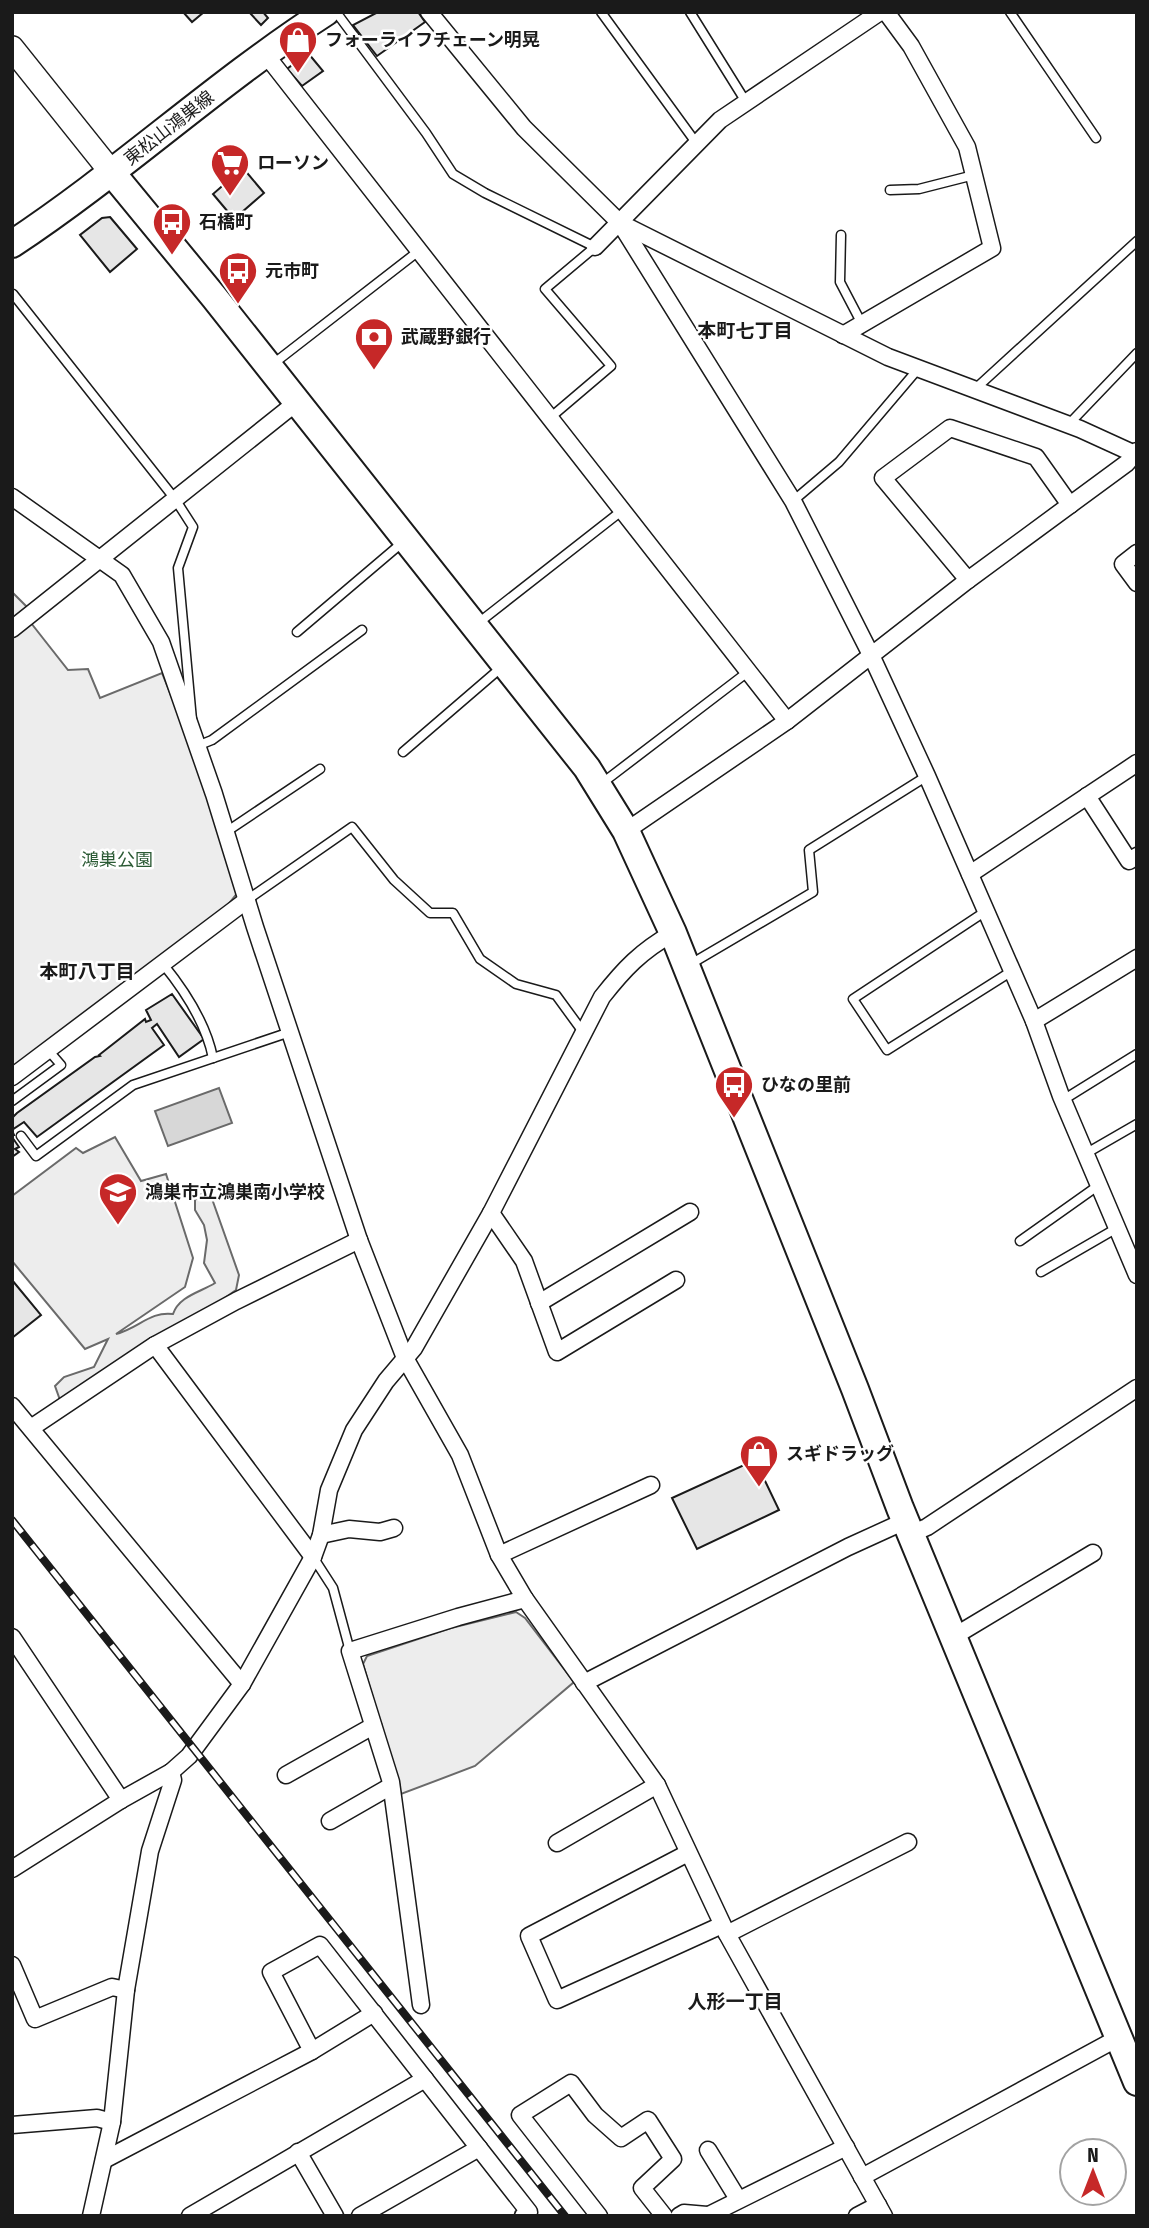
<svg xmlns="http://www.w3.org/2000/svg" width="1149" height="2228" font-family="'Fira Sans Condensed','Noto Sans JP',sans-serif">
<rect width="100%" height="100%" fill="#fff"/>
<g fill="#ededed" stroke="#6a6a6a" stroke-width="2">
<polygon points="12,592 29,609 12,622"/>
<polygon points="31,623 68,670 88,669 100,698 162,673 187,735 238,892 223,911 12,1070 12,637"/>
<path d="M115 1137 141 1181 166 1174 193 1258 185 1287 116 1334C139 1328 150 1311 173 1314 179 1296 201 1292 215 1283L204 1263 207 1240 204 1225 195 1210V1200L205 1191 211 1196 239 1275 236 1290 209 1309 60 1400 55 1386 64 1377 94 1367 108 1339 85 1349 12 1261V1196L76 1148 83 1153Z"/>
<polygon points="516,1612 525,1618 574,1682 475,1766 401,1794 363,1664 367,1656 451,1628"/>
</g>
<polygon fill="#d7d7d7" stroke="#6a6a6a" stroke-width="2" points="219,1088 232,1123 168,1146 155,1111"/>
<g fill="#e6e6e6" stroke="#1a1a1a" stroke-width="2">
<polygon points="183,12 204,12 192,22"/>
<polygon points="249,12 263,12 268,18 261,25"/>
<polygon points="378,12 418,12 425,22 377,56 353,25"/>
<polygon points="308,53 323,71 302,86 287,69"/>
<polygon points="243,168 264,193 234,219 213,194"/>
<polygon points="110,217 137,249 110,272 80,235 102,218"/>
<polygon points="172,994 204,1039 179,1057 157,1024 152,1028 164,1045 37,1137 24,1122 12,1130 14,1135 12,1135 12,1118 17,1113 95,1057 100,1056 99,1055 145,1019 146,1022 151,1020 146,1010"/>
<polygon points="12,1137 19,1147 15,1149 19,1152 12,1157"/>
<polygon points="12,1280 41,1315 12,1338"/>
<polygon points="755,1460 779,1510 697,1549 672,1498"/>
</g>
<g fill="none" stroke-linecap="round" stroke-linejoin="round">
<g stroke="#1a1a1a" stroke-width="11">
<g id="service">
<polyline points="336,12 426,133 453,174 485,193 595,247 545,289 611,366 551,417"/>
<polyline points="601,12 697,144"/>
<polyline points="690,12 746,102"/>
<polyline points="1010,12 1096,138"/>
<polyline points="890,190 919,189 974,175"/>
<polyline points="841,235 840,282 862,324"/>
<polyline points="13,294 175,499 193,527 178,568 192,720"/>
<polyline points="273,364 420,250"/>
<polyline points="974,390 1137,241"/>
<polyline points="1069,424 1137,353"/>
<polyline points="793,501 839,462 918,369"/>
<polyline points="477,624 624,509"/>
<polyline points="297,632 403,542"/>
<polyline points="197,746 212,740 362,630"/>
<polyline points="403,752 503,666"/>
<polyline points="601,784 749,671"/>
<polyline points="226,832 320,769"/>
<polyline points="247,900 352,827 394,880 430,913 453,913 480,959 516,984 556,995 583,1032"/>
<polyline points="986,911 853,999 887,1050 1012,971"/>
<path d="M163 964C185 991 206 1023 213 1058"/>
<polyline points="689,965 813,892 809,850 927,776"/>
<polyline points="1063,1100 1137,1054"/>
<polyline points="12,1101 61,1065 48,1050"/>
<polyline points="21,1136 36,1156 133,1085 290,1032"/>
<polyline points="1085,1154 1137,1124"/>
<polyline points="1020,1241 1099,1185"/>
<polyline points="1041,1272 1117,1228"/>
<polyline points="313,1557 333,1588 350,1651"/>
</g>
</g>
<g stroke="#1a1a1a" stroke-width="19">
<g id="minor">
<polyline points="429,12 524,128 620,223 793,501 871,655 927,776 1034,1021 1061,1096 1137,1275"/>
<polyline points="266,55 787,721"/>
<polyline points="620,223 888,357 1080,429 1137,455"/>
<polyline points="595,247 720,120 880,12"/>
<polyline points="843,335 992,248 967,147 911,46 886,12"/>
<polyline points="12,497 122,575 161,642 214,794 255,927 359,1240 405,1358 460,1455 499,1555 525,1599 657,1785 727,1934 884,2216"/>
<polyline points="1137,553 1123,564 1137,583"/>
<polyline points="968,580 883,478 950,428 1036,457 1070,505"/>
<polyline points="12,629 297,402"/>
<polyline points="1087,796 1129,861 1137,856"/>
<polyline points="626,831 787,721 968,580 1127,463 1137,451"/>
<polyline points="970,874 1137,763"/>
<polyline points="1034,1021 1137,958"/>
<polyline points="12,1077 247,900"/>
<polyline points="491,1213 524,1261 557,1352 676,1280"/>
<polyline points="539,1303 690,1212"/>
<polyline points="155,1345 313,1557"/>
<polyline points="12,1406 242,1684"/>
<polyline points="31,1428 155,1345 236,1301 359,1240"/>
<polyline points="911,1534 927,1527 1137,1388"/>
<polyline points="321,1535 349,1529 380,1532 394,1528"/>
<polyline points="499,1555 651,1485"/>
<polyline points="12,1637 121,1800"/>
<polyline points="953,1637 1093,1553"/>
<polyline points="584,1683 848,1547 905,1521"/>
<polyline points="286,1775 373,1726"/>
<polyline points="330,1821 391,1786"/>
<polyline points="557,1843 657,1785"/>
<polyline points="688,1853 529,1936 557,2000 722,1925"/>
<path d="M12 1869 121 1800 171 1772 189 1756 242 1684 313 1557 321 1535 329 1490 354 1430 386 1381 414 1348 491 1213 602 997C624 969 641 951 673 933"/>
<polyline points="727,1934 908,1842"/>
<polyline points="12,1965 35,2019 112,1987 126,1990"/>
<polyline points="421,2005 391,1782 350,1651 458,1617 525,1599"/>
<polyline points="312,2051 271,1972 320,1945 529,2212 523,2216"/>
<polyline points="12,2125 97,2118 112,2122"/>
<polyline points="708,2150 738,2199"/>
<polyline points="298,2152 335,2216"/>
<polyline points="104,2160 312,2051 374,2013"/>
<polyline points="862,2177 1118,2038"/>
<polyline points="91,2216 112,2122 126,1990 150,1851 173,1780 171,1772"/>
<polyline points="190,2216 425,2079"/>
<polyline points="360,2216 479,2148"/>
<polyline points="599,2216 520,2115 571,2083 595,2115 621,2138 648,2120 673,2159 642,2188 664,2216"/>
<polyline points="679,2216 684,2213 707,2215"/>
<polyline points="707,2216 846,2147"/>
<polyline points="857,2216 878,2205"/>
</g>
</g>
<g stroke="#1a1a1a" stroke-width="26">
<polyline id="secondary" points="12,48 112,173"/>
</g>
<g stroke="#1a1a1a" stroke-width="30">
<g id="primary">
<polyline points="112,173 214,297 587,768 626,831 673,933 855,1389 900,1508 1137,2082"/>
<path d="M12 244C121 172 216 83 326 12"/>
</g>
</g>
<use href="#service" stroke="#fff" stroke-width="8"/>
<use href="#minor" stroke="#fff" stroke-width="16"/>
<use href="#secondary" stroke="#fff" stroke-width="23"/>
<use href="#primary" stroke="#fff" stroke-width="26"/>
<g stroke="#1a1a1a" stroke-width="8">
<polyline id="rail" points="12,1520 565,2216"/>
</g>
<use href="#rail" stroke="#fff" stroke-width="5" stroke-dasharray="16" stroke-linecap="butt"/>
</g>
<defs>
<g id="shop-pin" transform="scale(2.0125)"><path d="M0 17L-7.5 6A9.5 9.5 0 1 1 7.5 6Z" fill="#c62828" stroke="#fff"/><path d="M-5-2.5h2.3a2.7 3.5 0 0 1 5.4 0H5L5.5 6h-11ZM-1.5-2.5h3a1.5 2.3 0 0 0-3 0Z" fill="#fff"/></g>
<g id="supermarket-pin" transform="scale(2.0125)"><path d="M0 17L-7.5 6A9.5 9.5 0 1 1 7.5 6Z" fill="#c62828" stroke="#fff"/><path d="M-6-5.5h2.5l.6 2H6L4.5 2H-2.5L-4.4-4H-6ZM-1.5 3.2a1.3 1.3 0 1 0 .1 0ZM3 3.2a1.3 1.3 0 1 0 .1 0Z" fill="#fff"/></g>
<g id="bus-pin" transform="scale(2.0125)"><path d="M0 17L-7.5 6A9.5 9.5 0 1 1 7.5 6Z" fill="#c62828" stroke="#fff"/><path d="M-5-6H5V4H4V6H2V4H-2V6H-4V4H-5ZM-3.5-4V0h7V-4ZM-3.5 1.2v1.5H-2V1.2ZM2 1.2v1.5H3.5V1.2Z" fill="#fff"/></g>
<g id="bank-pin" transform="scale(2.0125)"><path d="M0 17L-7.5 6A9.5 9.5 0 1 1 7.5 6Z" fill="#c62828" stroke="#fff"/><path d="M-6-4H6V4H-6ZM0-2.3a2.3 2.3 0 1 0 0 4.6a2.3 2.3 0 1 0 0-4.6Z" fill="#fff"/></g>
<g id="school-pin" transform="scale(2.0125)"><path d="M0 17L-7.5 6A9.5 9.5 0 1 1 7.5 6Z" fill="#c62828" stroke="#fff"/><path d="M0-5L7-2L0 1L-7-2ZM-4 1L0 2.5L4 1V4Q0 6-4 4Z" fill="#fff"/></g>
</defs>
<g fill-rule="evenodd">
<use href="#shop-pin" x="298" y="40"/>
<use href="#supermarket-pin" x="230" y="163"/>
<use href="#bus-pin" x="172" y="222"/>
<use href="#bus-pin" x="238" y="271"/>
<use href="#bank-pin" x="374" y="337"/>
<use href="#bus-pin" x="734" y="1085"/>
<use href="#school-pin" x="118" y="1192"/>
<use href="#shop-pin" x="759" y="1454"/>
</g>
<g text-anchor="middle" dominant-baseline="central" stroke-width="5" stroke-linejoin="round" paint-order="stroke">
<g font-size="18" font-weight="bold" fill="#1a1a1a" stroke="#fff" text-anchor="start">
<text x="325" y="40">フォーライフチェーン明晃</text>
<text x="257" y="163">ローソン</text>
<text x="199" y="222">石橋町</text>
<text x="265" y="271">元市町</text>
<text x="401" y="337">武蔵野銀行</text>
<text x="761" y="1085">ひなの里前</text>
<text x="145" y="1192">鴻巣市立鴻巣南小学校</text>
<text x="786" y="1454">スギドラッグ</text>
</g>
<g font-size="18" fill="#1a1a1a" stroke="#fff">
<text transform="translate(169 128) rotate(-38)">東松山鴻巣線</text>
</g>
<g font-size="18" fill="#2b5a34" stroke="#fff">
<text x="117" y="860">鴻巣公園</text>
</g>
<g font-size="19" font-weight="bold" fill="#1a1a1a" stroke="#fff">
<text x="745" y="330">本町七丁目</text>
<text x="87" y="971">本町八丁目</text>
<text x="735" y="2001">人形一丁目</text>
</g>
</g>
<rect width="1149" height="2228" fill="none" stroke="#1a1a1a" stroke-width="28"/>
<g transform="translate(1093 2172)"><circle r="33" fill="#ffffff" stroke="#a3a3a3" stroke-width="2"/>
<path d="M0-5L12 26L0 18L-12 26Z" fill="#c62828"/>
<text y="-10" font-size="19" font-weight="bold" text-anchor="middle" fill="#1a1a1a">N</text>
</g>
</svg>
